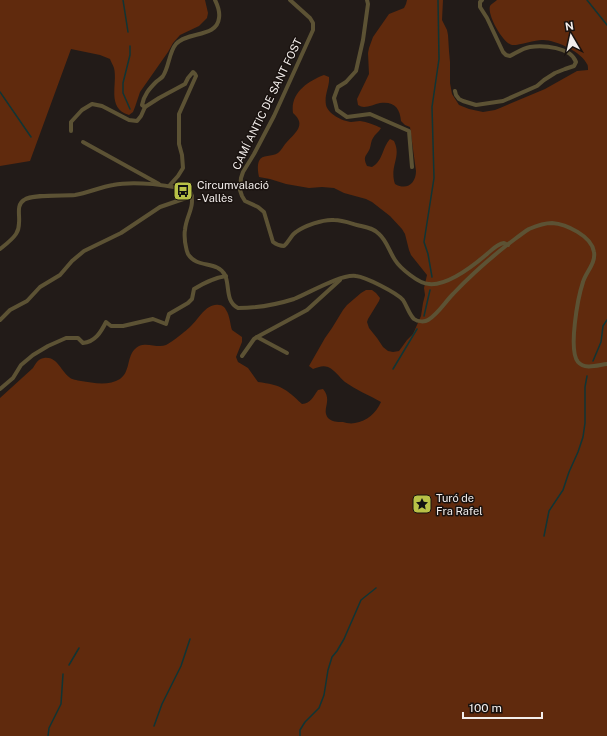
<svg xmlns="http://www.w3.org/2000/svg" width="607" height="736" font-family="'Public Sans',sans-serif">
<rect width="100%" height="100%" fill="#221b18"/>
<g fill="#602a0d">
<path d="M0 0H205L208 13 207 18 199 26 180 35 173 43 168 52 140 92 135 107 133 112 129 115C106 108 118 84 114 68 113 65 111 62 110 59L100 55 71 49 30 161 0 166Z"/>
<path d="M407 0H443L442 20 447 30 448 35 449 51 450 62V83L452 94 459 105 469 109 483 112 495 110 500 108 545 89 577 71 588 70C588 68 588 65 587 64 582 52 554 39 542 40 535 40 517 46 512 45 503 43 487 15 490 6 491 4 495 2 497 0H607V736H0V398L33 368C36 363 38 359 44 358 57 356 61 371 69 377 72 380 77 380 81 381 93 383 109 386 120 379 130 372 127 358 134 350 143 339 156 349 166 345 171 343 187 330 191 326 199 319 206 303 219 305 222 305 225 307 226 310 230 316 230 324 232 330L242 337V342L236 357 238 362 248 368 258 382C281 385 285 388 302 404 311 403 313 397 318 390L323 389C333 401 321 409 328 418 332 422 337 422 343 422 346 423 351 424 355 423 367 421 376 413 381 402 369 395 356 390 345 382 339 377 335 370 328 367 323 365 318 367 313 369L309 366 325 338 332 328 343 310 347 305 361 293 366 290H372L376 293 380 298 379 301 368 319 367 322 369 328 377 338 383 347 388 351 393 352 399 351 402 347 407 340 413 334 421 316 423 303 425 295 424 288 427 275 411 255 409 250 405 234 402 229 390 216 372 202 366 199 344 193 334 188 322 187 309 188 286 184 270 179 259 177C258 172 257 166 259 161 262 154 272 157 278 153 282 150 283 146 286 143 295 133 307 125 293 113 290 93 308 81 324 75L329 77C330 86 324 95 326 105 328 114 342 121 351 122 354 122 357 121 360 121 367 122 375 125 381 128 379 132 375 134 373 138 371 141 371 144 370 148 367 156 362 156 367 166L372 167C383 161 382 148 390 139L394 141C402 157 389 166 395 184 407 191 416 183 416 171L410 127 405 125 401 121C400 108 394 101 380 103 375 104 369 107 364 107 362 107 360 106 358 105L357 99 369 74 368 53 369 48 373 37 389 14 404 8 406 4Z"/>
</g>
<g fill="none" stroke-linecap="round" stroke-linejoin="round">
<g stroke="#0f3535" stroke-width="1.5">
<polyline points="123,0 128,32"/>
<polyline points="587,0 607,25"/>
<polyline points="130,46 130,55 123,83 123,93 130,109"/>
<polyline points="0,92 31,137"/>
<polyline points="432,277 428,254 424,242 434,178 432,107 439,59 438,0"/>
<polyline points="424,316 430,290"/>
<polyline points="593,361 601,342 603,326 607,320"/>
<polyline points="393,369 417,329"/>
<polyline points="544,536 549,511 563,490 569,472 578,452 583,437 585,423 585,387 587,376"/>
<polyline points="69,665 79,648"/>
<polyline points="154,726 162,704 181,666 190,639"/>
<polyline points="48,736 49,728 61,704 63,674"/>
<polyline points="300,736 300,730 305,722 319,708 324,695 328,670 332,657 337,651 344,639 361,600 376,588"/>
</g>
<g stroke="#5c5234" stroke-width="4">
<path d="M290 0 310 18 313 23V30L274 116 254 154 243 172 241 178 240 190 242 196 245 201 258 207 264 212 273 242C277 245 279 246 284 246 289 242 291 235 296 232 304 226 323 219 334 220 342 220 350 223 357 225 365 227 374 228 379 234 387 241 389 251 395 260 400 268 419 284 429 284 448 286 473 266 487 254 493 249 497 244 504 243L508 245"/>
<polyline points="367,0 368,4 363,40 356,71 346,82 338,87 334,98 337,110 347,117 370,114 409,131 412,167"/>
<path d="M455 91 456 95 459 99 463 101 476 105 503 101 537 86 544 80 555 73 565 69 574 66 576 62C571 47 543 45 530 47 523 48 516 53 510 56L506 55 503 52 487 18 480 7V2L482 0"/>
<polyline points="71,131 71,122 82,110 92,104 102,106 129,120 137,121 141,116 145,107"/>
<polyline points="83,142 159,184"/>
<path d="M169 186 178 176 183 168 182 155 179 144V114L196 76 195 74 193 72 188 78 185 84 159 98 145 107 142 105C144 95 149 89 156 82 158 80 162 78 163 76 169 67 169 52 176 44 187 31 217 38 219 18 220 12 218 6 215 0"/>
<path d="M0 249C5 245 12 240 16 234 18 231 19 227 19 223 20 215 16 205 24 200 32 194 64 196 75 195 88 193 100 187 113 185 132 181 174 184 191 193 195 208 186 216 185 230 184 234 185 238 185 242 186 246 186 250 188 254 197 269 217 260 225 275 230 286 225 301 238 308 258 308 275 305 294 299 309 293 340 274 356 276 366 277 397 293 403 300 407 306 409 314 414 319 418 322 425 322 428 320 438 314 445 302 453 294 470 276 488 260 507 245 514 240 521 234 529 229 536 226 544 223 552 223 566 224 592 236 594 252 596 263 586 272 583 282 578 297 568 350 578 362 585 370 598 365 607 364"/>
<polyline points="0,320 10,310 27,301 40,287 60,275 72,261 84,251 121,233 160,207 192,196"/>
<polyline points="257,337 287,353"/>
<polyline points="242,356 254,339 257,337 307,310 340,280"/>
<path d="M0 389 13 378 21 365 33 355 48 346 66 338H78L83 343C95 342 101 332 106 322L111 326H123L153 319 166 324 169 314 188 303 192 299 194 289C204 283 213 278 226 276"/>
</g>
</g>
<defs>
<g id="bus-square" transform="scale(1)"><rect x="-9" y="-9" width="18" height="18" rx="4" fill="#b8c147" stroke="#19120f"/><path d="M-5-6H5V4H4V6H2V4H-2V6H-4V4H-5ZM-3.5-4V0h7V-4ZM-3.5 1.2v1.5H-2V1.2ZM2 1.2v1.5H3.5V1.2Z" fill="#111"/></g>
<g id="sight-square" transform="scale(1)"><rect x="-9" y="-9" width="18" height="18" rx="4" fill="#b8c147" stroke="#19120f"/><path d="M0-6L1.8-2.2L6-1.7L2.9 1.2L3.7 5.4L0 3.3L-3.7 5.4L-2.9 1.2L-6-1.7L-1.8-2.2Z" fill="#111"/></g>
</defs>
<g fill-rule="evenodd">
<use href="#bus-square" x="183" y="191"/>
<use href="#sight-square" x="422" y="504"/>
</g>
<g text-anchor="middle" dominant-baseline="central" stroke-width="3" stroke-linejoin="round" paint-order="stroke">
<g font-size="11" fill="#f3eeec" stroke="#19120f">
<text transform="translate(267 104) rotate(-64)">CAMÍ ANTIC DE SANT FOST</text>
</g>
<g font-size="11" fill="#f3eeec" stroke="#19120f" text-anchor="start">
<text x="197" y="185">Circumvalació<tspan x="197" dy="13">- Vallès</tspan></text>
<text x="436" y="498">Turó de<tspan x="436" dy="13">Fra Rafel</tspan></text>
</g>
</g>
<g transform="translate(571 36) rotate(351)" stroke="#19120f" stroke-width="3" paint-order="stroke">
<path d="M0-3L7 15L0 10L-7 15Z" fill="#f3eeec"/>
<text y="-6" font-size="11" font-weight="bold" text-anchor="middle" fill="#f3eeec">N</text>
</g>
<path d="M463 712v6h79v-6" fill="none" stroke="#f3eeec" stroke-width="2"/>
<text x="469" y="712" font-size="12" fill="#f3eeec" stroke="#19120f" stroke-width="3" paint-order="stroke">100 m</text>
</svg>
